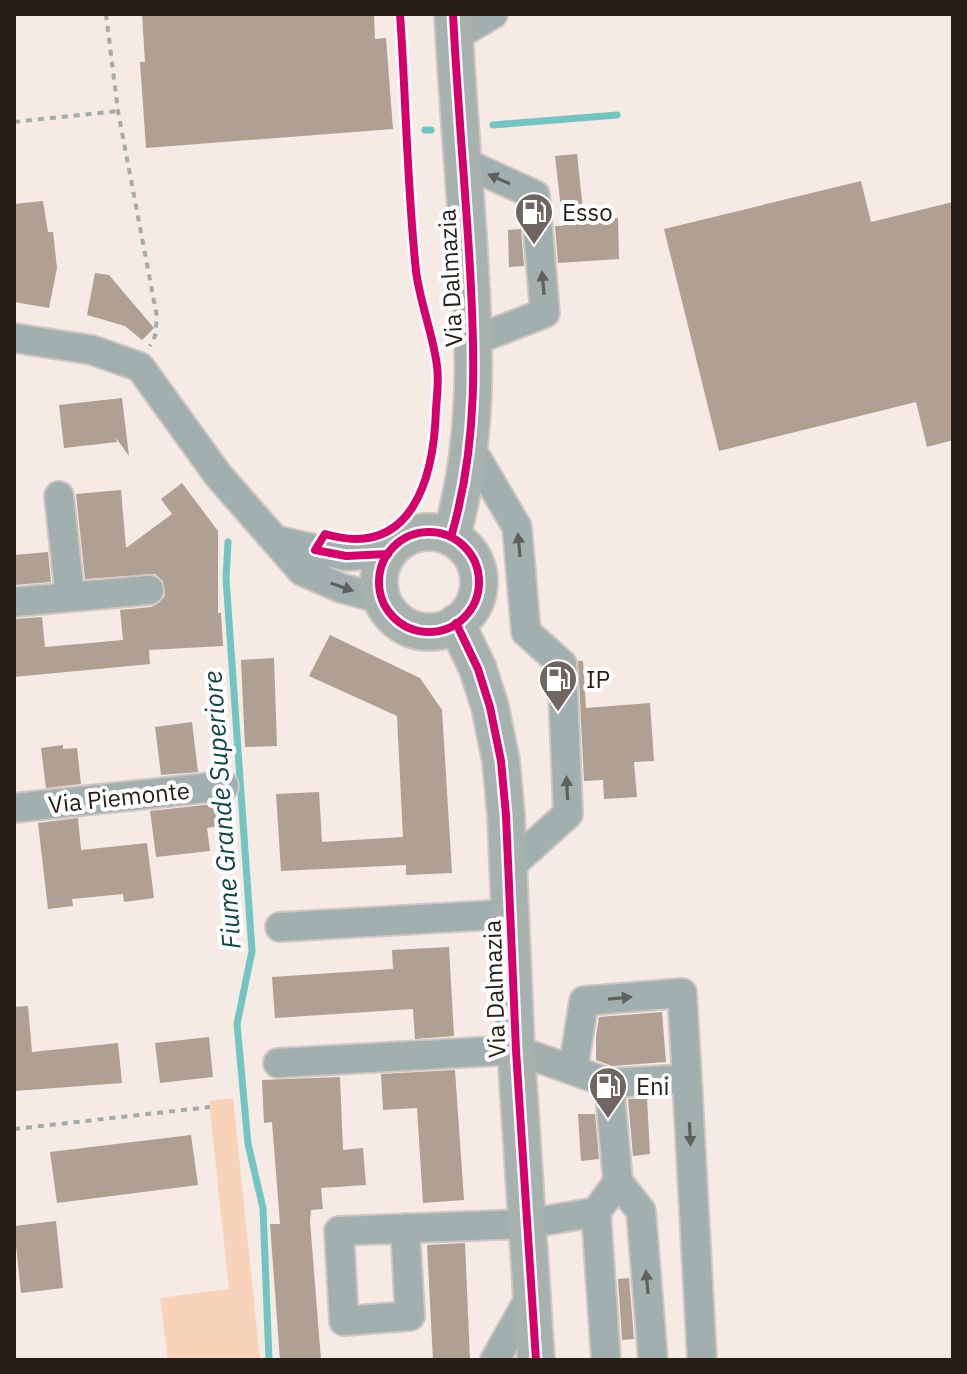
<svg xmlns="http://www.w3.org/2000/svg" width="967" height="1374" font-family="'IBM Plex Sans',sans-serif">
<rect width="100%" height="100%" fill="#f5eae4"/>
<polygon fill="#f8d2b9" points="233,1098 260,1360 168,1360 160,1298 229,1289 209,1101"/>
<g fill="none" stroke-linecap="round" stroke-linejoin="round">
<g stroke="#73c5c1" stroke-width="7">
<polyline points="493,125 617,115"/>
<polyline points="425,130 431,130"/>
<polyline points="228,542 226,578 252,951 237,1024 248,1144 263,1208 269,1360"/>
</g>
</g>
<g fill="#b09f93">
<polygon points="142,14 374,14 375,39 386,38 393,129 146,148 140,62 145,62"/>
<polygon points="577,154 584,219 618,218 619,259 558,263 555,226 563,226 555,156"/>
<polygon points="861,181 871,222 953,202 953,440 927,447 916,402 719,451 664,229"/>
<polygon points="43,201 48,232 53,232 57,268 49,308 14,302 14,204"/>
<polygon points="521,229 524,266 509,267 508,230"/>
<polygon points="95,273 109,275 154,328 142,340 125,326 87,315"/>
<polygon points="122,398 129,456 116,438 117,442 64,448 59,405"/>
<polygon points="182,483 218,531 218,613 221,613 223,646 149,650 150,664 14,677 14,619 42,617 45,647 123,640 120,610 151,607 159,603 165,596 163,581 155,574 85,579 76,494 121,490 126,548 172,514 161,499"/>
<polygon points="48,552 51,582 14,585 14,555"/>
<polygon points="330,635 420,678 442,710 452,873 406,875 406,865 281,871 276,794 319,792 322,842 403,837 397,716 309,676"/>
<polygon points="274,658 277,746 245,747 241,660"/>
<polygon points="578,661 583,661 586,708 650,703 654,761 634,762 637,797 604,799 603,780 584,781"/>
<polygon points="192,722 198,772 161,775 155,727"/>
<polygon points="63,745 63,749 77,748 81,784 46,788 41,748"/>
<polygon points="223,803 225,825 207,828 210,851 156,857 150,811"/>
<polygon points="78,818 81,850 147,843 154,898 124,902 123,894 72,899 73,906 48,909 38,823"/>
<polygon points="449,947 454,1036 415,1039 413,1009 275,1018 272,977 393,969 392,950"/>
<polygon points="28,1006 32,1052 118,1043 122,1083 14,1091 14,1007"/>
<polygon points="662,1012 666,1062 612,1066 596,1060 596,1036 599,1017"/>
<polygon points="209,1037 213,1077 160,1083 155,1043"/>
<polygon points="455,1070 464,1200 423,1203 417,1108 383,1110 381,1074"/>
<polygon points="340,1077 343,1150 363,1148 366,1185 321,1188 323,1209 311,1210 310,1221 321,1360 280,1360 270,1224 280,1224 272,1122 264,1123 262,1080"/>
<polygon points="647,1098 650,1154 633,1156 628,1099"/>
<polygon points="578,1114 595,1114 599,1159 581,1161"/>
<polygon points="191,1135 198,1185 57,1203 50,1152"/>
<polygon points="56,1221 63,1288 21,1293 14,1226"/>
<polygon points="465,1243 470,1360 433,1360 427,1245"/>
<polygon points="629,1278 634,1339 622,1340 618,1279"/>
</g>
<g fill="none" stroke-linecap="round" stroke-linejoin="round">
<g stroke="#cfc6c1" stroke-width="32">
<g id="minor">
<polyline points="454,37 493,14"/>
<polyline points="463,162 535,195 545,313 475,340"/>
<polyline points="14,338 92,350 140,367 218,475 302,571 341,588 382,599"/>
<polyline points="471,449 517,527 526,632 562,664 568,814 509,867"/>
<polyline points="59,496 70,597"/>
<polyline points="275,540 346,556 388,554"/>
<polyline points="14,602 149,590"/>
<polyline points="14,808 224,786"/>
<polyline points="280,927 511,914"/>
<polyline points="278,1063 516,1050 609,1083 618,1182 596,1212 526,1224 339,1231 344,1321 410,1316 405,1228"/>
<polyline points="573,1070 584,1001 682,993 687,1079"/>
<polyline points="609,1083 687,1079 702,1360"/>
<polyline points="618,1182 641,1211 653,1360"/>
<polyline points="596,1212 606,1360"/>
<polyline points="495,1360 532,1294"/>
</g>
</g>
<g stroke="#cfc6c1" stroke-width="40">
<g id="major">
<circle cx="429" cy="582" r="50"/>
<path d="M451 537C479 442 475 350 469 252 464 173 457 93 453 14"/>
<polyline points="456,623 478,669 490,707 501,761 506,815 516,1050 536,1360"/>
</g>
</g>
<g stroke="#a5aba8" stroke-width="4" stroke-dasharray="6 6" stroke-linecap="butt">
<polyline points="106,14 118,111 157,317 155,336 150,346"/>
<polyline points="14,122 118,111"/>
<polyline points="14,1129 210,1107"/>
</g>
<use href="#minor" stroke="#a1b0ae" stroke-width="28"/>
<use href="#major" stroke="#a7b2ae" stroke-width="36"/>
<g stroke="#fff" stroke-width="13">
<g id="cycleway">
<circle cx="429" cy="582" r="50"/>
<path d="M451 537C479 442 475 350 469 252 464 173 457 93 453 14"/>
<path d="M388 554 346 556 315 550 325 534C413 560 434 477 436 409 437 395 439 380 437 366 433 334 420 303 416 271 407 186 406 99 400 14"/>
<polyline points="456,623 478,669 490,707 501,761 506,815 516,1050 536,1360"/>
</g>
</g>
<use href="#cycleway" stroke="#d6006c" stroke-width="8"/>
</g>
<defs><path id="oneway-solid" d="M-6-.8H1V-3.2L6.5 0L1 3.2V.8H-6Z" transform="scale(2)"/></defs>
<g fill="#5f605b">
<use href="#oneway-solid" transform="translate(499 179) rotate(-156)"/>
<use href="#oneway-solid" transform="translate(543 283) rotate(-95)"/>
<use href="#oneway-solid" transform="translate(519 545) rotate(-95)"/>
<use href="#oneway-solid" transform="translate(342 587) rotate(19)"/>
<use href="#oneway-solid" transform="translate(567 788) rotate(-93)"/>
<use href="#oneway-solid" transform="translate(620 998) rotate(-5)"/>
<use href="#oneway-solid" transform="translate(690 1134) rotate(87)"/>
<use href="#oneway-solid" transform="translate(647 1282) rotate(-95)"/>
</g>
<defs>
<g id="fuel-pin" transform="scale(2)"><path d="M0 17L-7.5 6A9.5 9.5 0 1 1 7.5 6Z" fill="#70655f" stroke="#fff"/><path d="M-5.5-6h7V0h2V4h1.3V-2.5L3-4.5l.8-.8L6-3V5H2.5V1h-1V6h-7ZM-4.2-4.7v3.2H.2V-4.7Z" fill="#fff"/></g>
</defs>
<g fill-rule="evenodd">
<use href="#fuel-pin" x="534" y="212"/>
<use href="#fuel-pin" x="558" y="679"/>
<use href="#fuel-pin" x="608" y="1086"/>
</g>
<g text-anchor="middle" dominant-baseline="central" stroke-width="8" stroke-linejoin="round" paint-order="stroke">
<g font-size="24" fill="#291e17" stroke="#fff" text-anchor="start">
<text x="562" y="212">Esso</text>
<text x="586" y="679">IP</text>
<text x="636" y="1086">Eni</text>
</g>
<g font-size="24" fill="#291e17" stroke="#fff">
<text transform="translate(450 278) rotate(-93)">Via Dalmazia</text>
<text transform="translate(119 797) rotate(-6)">Via Piemonte</text>
<text transform="translate(494 989) rotate(-92)">Via Dalmazia</text>
</g>
<g font-size="26" font-style="italic" fill="#0f4544" stroke="#fff">
<text transform="translate(221 810) rotate(-94)">Fiume Grande Superiore</text>
</g>
</g>
<rect width="967" height="1374" fill="none" stroke="#291e17" stroke-width="32"/>
</svg>
